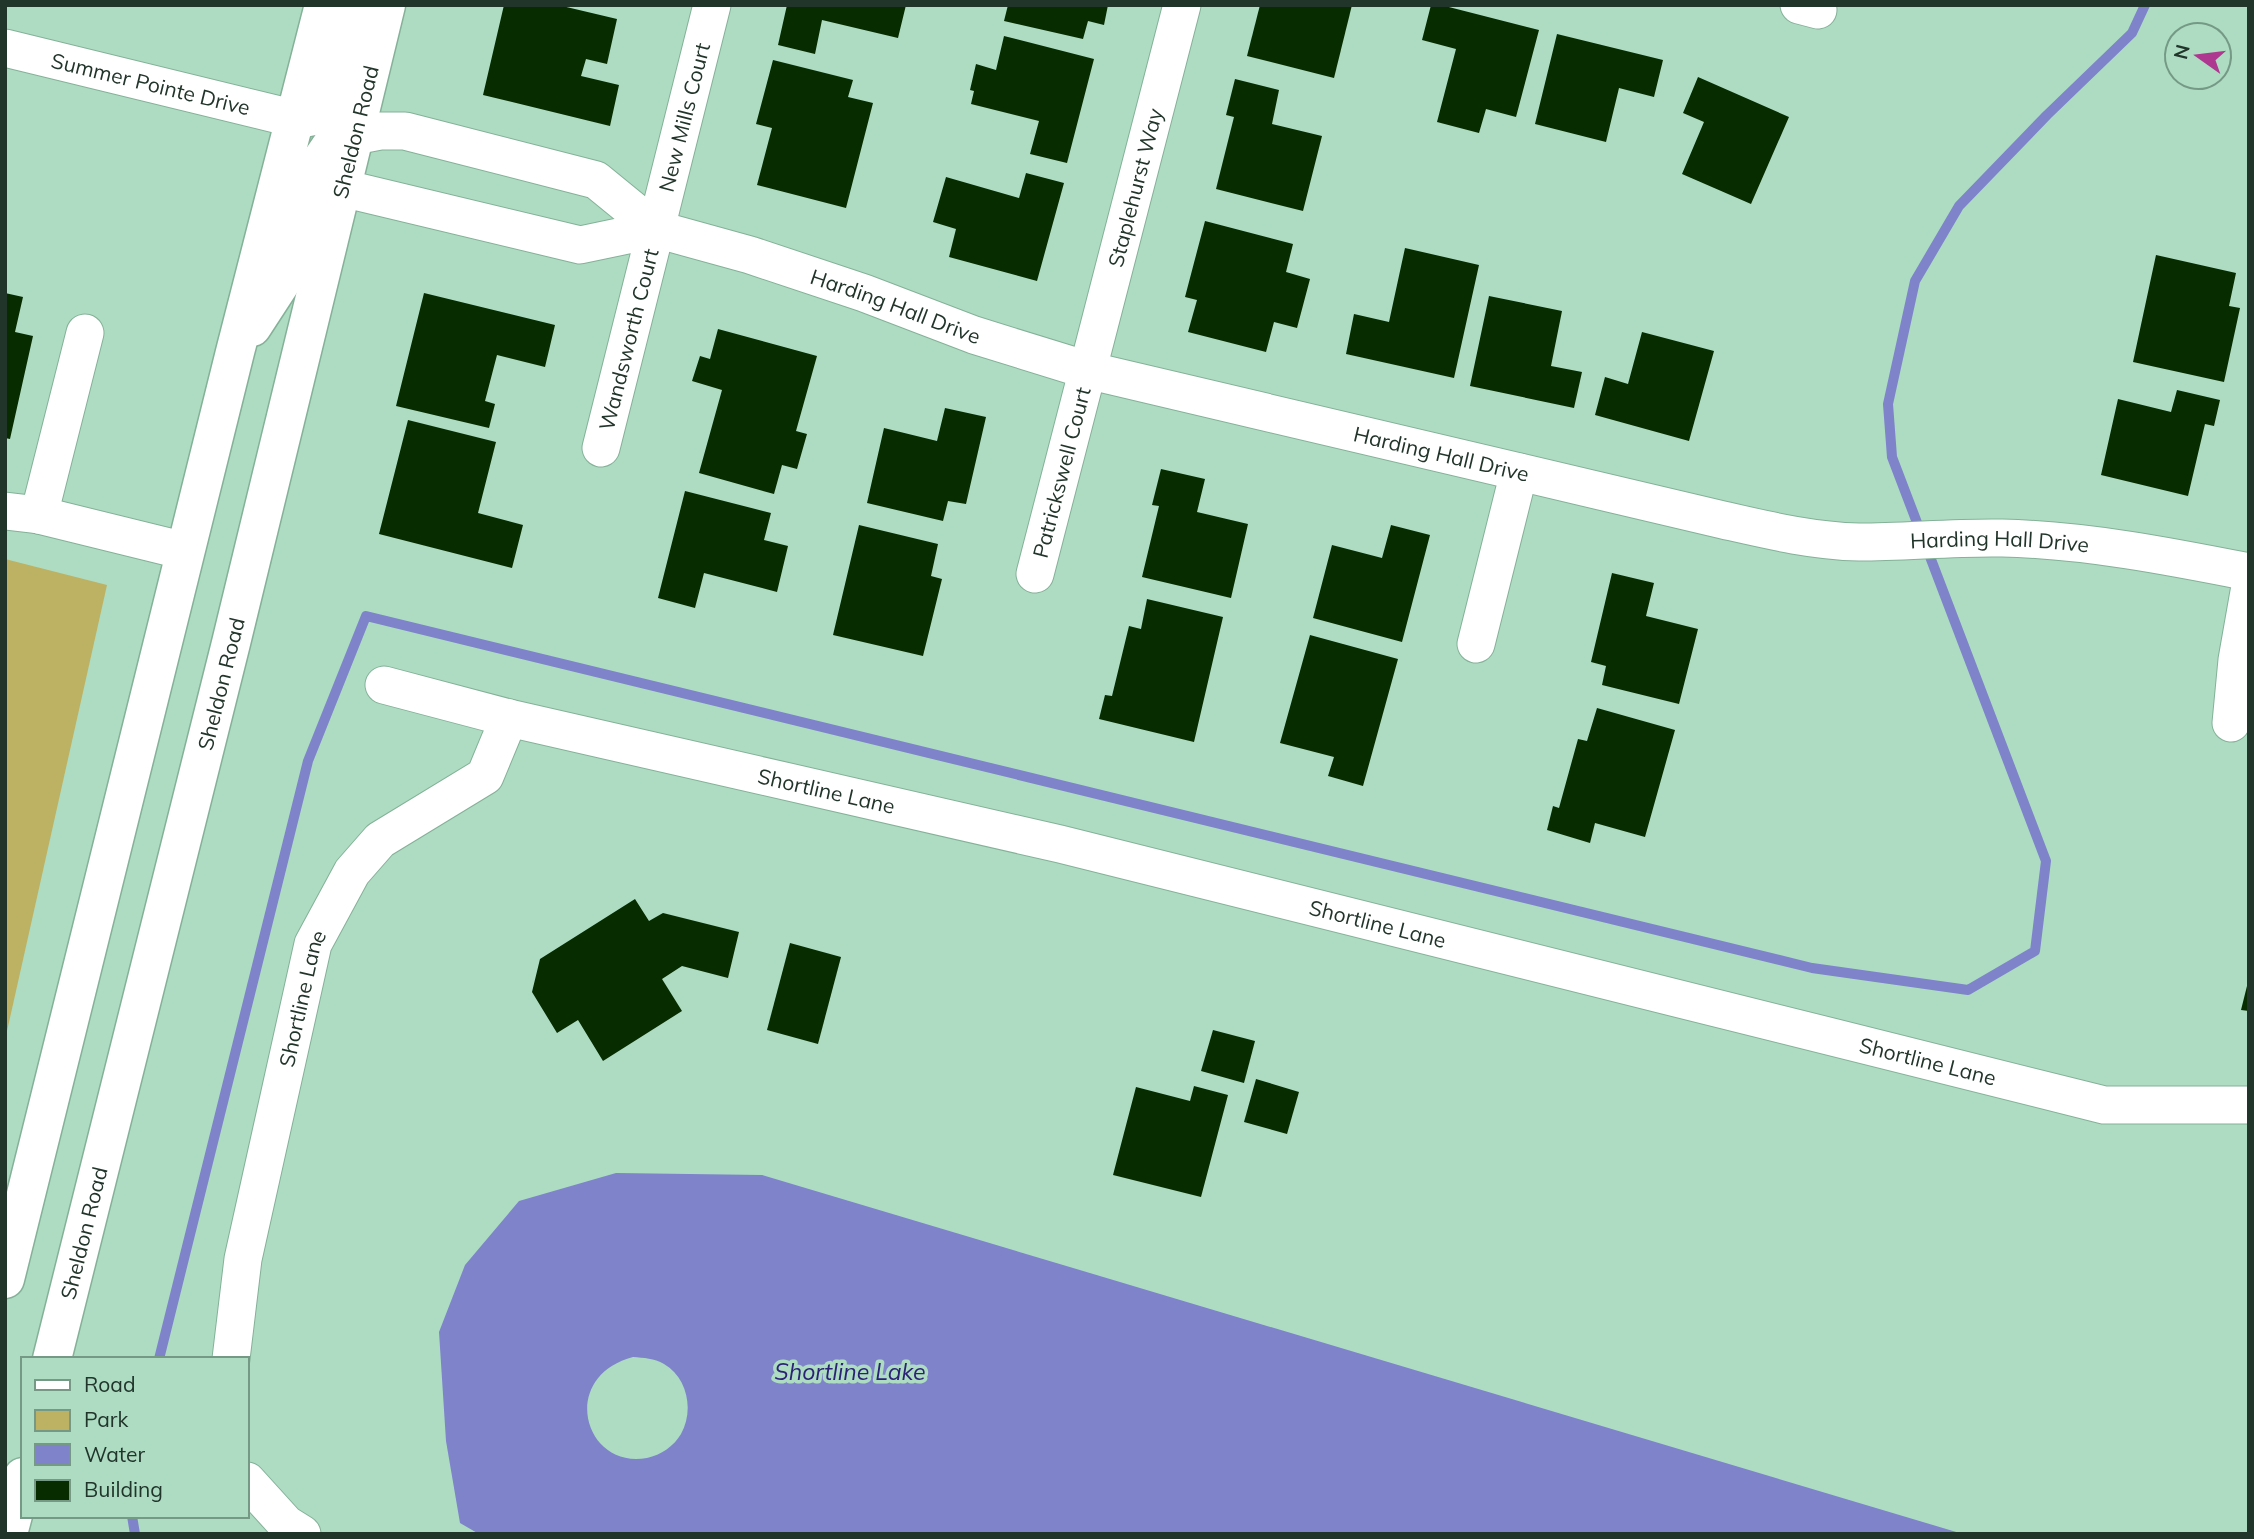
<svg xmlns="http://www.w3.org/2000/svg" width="2254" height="1539" font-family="Mulish,sans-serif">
<rect width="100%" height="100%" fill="#addcc2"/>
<polygon fill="#bdb163" points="5,559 107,585 5,1040"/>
<path fill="#7e83ca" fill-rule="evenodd" d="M616 1173 762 1175 1963 1534H479L460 1523 446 1441 439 1332 465 1265 519 1201ZM633 1357C644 1358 654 1358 664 1364 688 1378 694 1411 681 1434 674 1446 661 1455 647 1458 584 1470 558 1377 633 1357Z"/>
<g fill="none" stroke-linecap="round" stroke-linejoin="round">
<g stroke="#7e83ca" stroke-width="10">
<polyline points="159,1359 308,761 366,616 1812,968 1968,990 2035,951 2046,861 1892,457 1888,404 1915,281 1959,206 2047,115 2132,33 2145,5"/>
<polyline points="132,1516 135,1534"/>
</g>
</g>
<g fill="#062c00">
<polygon points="504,5 558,5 617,19 607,64 586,59 581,76 619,85 610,126 483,95"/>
<polygon points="787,5 906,5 898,38 822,20 815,54 778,45"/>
<polygon points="1008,5 1108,5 1104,25 1088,21 1083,39 1004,21"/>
<polygon points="1260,5 1352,5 1334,78 1247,56"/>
<polygon points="1431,5 1441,5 1539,30 1516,117 1486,109 1479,133 1437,122 1456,49 1422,40"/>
<polygon points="1557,34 1663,60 1654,97 1619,88 1606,142 1535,124"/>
<polygon points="1004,36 1094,59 1067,163 1030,154 1039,121 971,104 974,91 970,90 976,64 996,70"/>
<polygon points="773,60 853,80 848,97 873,103 846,208 757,185 772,128 756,124"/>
<polygon points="1698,77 1789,117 1751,204 1682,174 1704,122 1683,113"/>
<polygon points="1235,79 1279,90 1272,124 1322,136 1303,211 1216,189 1234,117 1226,115"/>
<polygon points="1026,173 1064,183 1037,281 949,257 956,229 933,222 946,177 1019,198"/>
<polygon points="1205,221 1293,244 1286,272 1310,279 1297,328 1274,322 1266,352 1188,332 1197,300 1185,297"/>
<polygon points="1405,248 1479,265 1454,378 1346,354 1354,314 1389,322"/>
<polygon points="2156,255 2236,273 2229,306 2240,308 2224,382 2133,362"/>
<polygon points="5,293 23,297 15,332 33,336 10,439 5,438"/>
<polygon points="424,293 555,325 545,367 497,355 485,401 495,404 489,428 396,406"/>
<polygon points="1489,296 1562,311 1551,366 1582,372 1574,408 1470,386"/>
<polygon points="718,329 817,356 796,431 807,434 797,469 782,465 774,494 699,473 722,390 692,381 700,356 710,359"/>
<polygon points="1642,332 1714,351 1689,441 1595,415 1605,377 1628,384"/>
<polygon points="2177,390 2220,400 2214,426 2205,424 2188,496 2101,475 2118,399 2171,412"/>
<polygon points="945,408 986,417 966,504 948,501 943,521 867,503 884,428 937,441"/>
<polygon points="408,420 496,442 478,513 523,525 512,568 379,534"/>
<polygon points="1161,469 1205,479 1197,512 1248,524 1231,598 1142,577 1159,506 1152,505"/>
<polygon points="685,491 771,513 764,540 788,546 777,592 704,573 695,608 658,598"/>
<polygon points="859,525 938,544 931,576 942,579 923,656 833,635"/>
<polygon points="1391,525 1430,535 1402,642 1313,618 1332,545 1382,558"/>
<polygon points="1612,573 1654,583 1646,616 1698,629 1679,704 1602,685 1606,666 1591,662"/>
<polygon points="1147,599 1223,617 1194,742 1099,719 1105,695 1112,696 1129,626 1141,629"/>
<polygon points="1310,635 1398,659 1363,786 1328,776 1334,757 1280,743"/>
<polygon points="1597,708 1675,730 1645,837 1595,823 1590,843 1547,830 1553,806 1559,808 1578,739 1587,741"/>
<polygon points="635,899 649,921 663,913 739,932 728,978 682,966 662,979 682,1011 603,1061 578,1020 557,1033 532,992 540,959"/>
<polygon points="790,943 841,957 818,1044 767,1030"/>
<polygon points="2248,982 2249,983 2249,1011 2241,1010"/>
<polygon points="1213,1030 1255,1041 1244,1083 1201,1071"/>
<polygon points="1256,1079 1299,1092 1287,1134 1244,1122"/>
<polygon points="1194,1086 1228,1095 1201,1197 1113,1175 1136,1087 1190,1101"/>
</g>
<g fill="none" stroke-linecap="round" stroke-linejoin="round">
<g stroke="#84b198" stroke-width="39">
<g id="minor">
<polyline points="1799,5 1818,10"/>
<path id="s1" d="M5 48 296 119"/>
<path id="s2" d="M354 136 380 131H405L596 180 656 229 750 255 864 293 974 335 1087 370 1723 520C1767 530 1812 541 1859 542 1906 542 1954 537 2002 538 2085 540 2168 556 2249 572"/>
<polyline points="342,188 580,245 656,229"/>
<path id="s3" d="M601 448 712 5"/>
<polyline points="5,511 39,515 185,551"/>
<polyline points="39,515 85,333"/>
<path id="s4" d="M1035 574 1182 5"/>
<polyline points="1476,644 1519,472"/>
<path id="s5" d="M384 685 509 718 1060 844 2104 1105H2249"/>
<polyline points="2231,723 2237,660 2249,592"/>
<path id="s6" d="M231 1359 243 1259 313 944 352 872 380 840 485 776 509 718"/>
<polyline points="247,1481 286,1524 302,1534"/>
</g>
</g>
<g stroke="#84b198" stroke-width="41">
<g id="major">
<path d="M296 119C316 117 324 114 335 96L360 5"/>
<polyline points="252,327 295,261 318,165 331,146 354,136"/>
<polyline points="5,1279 235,352 324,5"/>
<path id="s7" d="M52 1359 231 643 386 5"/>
<polyline points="8,1534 23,1477"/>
</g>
</g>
<use href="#minor" stroke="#fff" stroke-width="37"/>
<use href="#major" stroke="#fff" stroke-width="38"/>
</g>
<g text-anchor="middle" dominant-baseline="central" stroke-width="7" stroke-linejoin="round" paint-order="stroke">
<g font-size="21" fill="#22352a" stroke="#addcc2">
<text stroke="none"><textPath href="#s1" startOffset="150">Summer Pointe Drive</textPath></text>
<text stroke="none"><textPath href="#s3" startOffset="341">New Mills Court</textPath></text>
<text stroke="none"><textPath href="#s7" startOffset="1264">Sheldon Road</textPath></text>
<text stroke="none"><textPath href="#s4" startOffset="399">Staplehurst Way</textPath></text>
<text stroke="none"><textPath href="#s2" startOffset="578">Harding Hall Drive</textPath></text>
<text stroke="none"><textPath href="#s3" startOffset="112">Wandsworth Court</textPath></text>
<text stroke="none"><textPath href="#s2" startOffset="1144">Harding Hall Drive</textPath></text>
<text stroke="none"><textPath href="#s4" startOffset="105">Patrickswell Court</textPath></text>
<text stroke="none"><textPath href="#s2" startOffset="1712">Harding Hall Drive</textPath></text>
<text stroke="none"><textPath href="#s7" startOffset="696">Sheldon Road</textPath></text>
<text stroke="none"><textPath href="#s5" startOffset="455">Shortline Lane</textPath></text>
<text stroke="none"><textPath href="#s5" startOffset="1022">Shortline Lane</textPath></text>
<text stroke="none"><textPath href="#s6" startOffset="368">Shortline Lane</textPath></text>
<text stroke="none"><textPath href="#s5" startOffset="1589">Shortline Lane</textPath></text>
<text stroke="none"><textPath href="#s7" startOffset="130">Sheldon Road</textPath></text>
</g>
<g font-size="23" font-style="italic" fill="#2b2276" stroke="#addcc2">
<text x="850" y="1371">Shortline Lake</text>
</g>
</g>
<rect width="2254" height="1539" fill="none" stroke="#22352a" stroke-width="14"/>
<rect x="21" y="1357" width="228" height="161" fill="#addcc2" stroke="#759985" stroke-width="2"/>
<rect x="35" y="1380" width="35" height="10" fill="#ffffff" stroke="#759985" stroke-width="2"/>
<text x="84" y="1392" font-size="21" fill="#22352a">Road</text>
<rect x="35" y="1410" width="35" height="21" fill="#bdb163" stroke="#759985" stroke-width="2"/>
<text x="84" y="1427" font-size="21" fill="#22352a">Park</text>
<rect x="35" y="1444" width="35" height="21" fill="#7e83ca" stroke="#759985" stroke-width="2"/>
<text x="84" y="1462" font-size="21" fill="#22352a">Water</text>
<rect x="35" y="1480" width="35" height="21" fill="#062c00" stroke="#759985" stroke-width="2"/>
<text x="84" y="1497" font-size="21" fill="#22352a">Building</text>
<g transform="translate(2198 56) rotate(284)"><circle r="33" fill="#addcc2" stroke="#759985" stroke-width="2"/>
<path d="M0-5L12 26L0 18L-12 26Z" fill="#ae388f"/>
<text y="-10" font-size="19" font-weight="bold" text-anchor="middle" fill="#22352a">N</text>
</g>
</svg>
